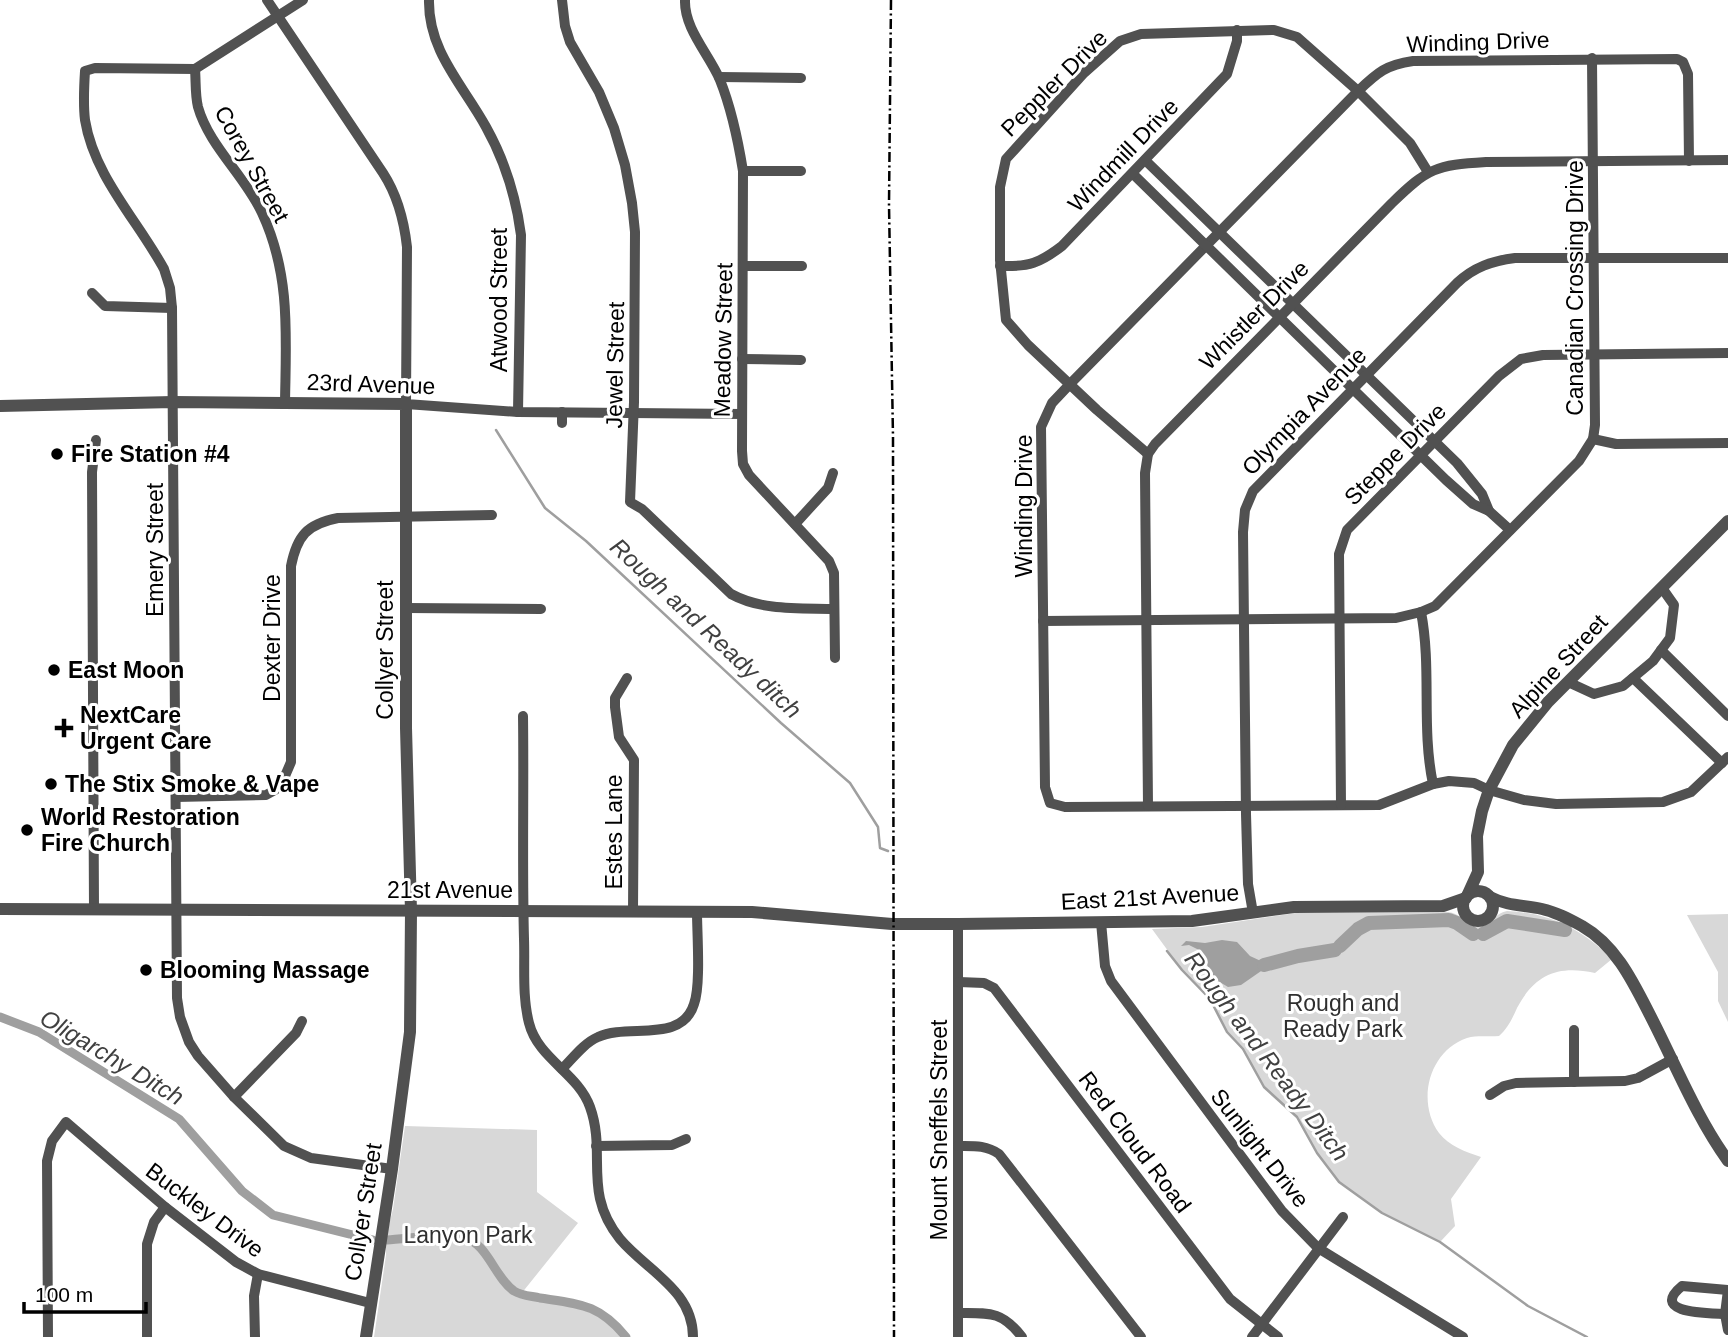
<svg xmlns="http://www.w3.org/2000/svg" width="1728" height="1337" font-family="Arial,sans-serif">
<rect width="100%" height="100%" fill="#fff"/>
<g fill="#d8d8d8">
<path d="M1507 911C1550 913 1582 929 1612 959L1595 973C1558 965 1535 974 1517 1008 1512 1019 1508 1028 1499 1036 1489 1037 1477 1035 1467 1038 1429 1051 1416 1101 1439 1133 1449 1146 1466 1152 1481 1157L1451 1199 1455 1226 1440 1242 1382 1213 1339 1182 1317 1153 1297 1117 1264 1087 1243 1049 1227 1032 1210 999 1182 970 1152 929 1202 927 1296 913 1448 912C1460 913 1468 926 1481 924 1491 922 1497 913 1507 911Z"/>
<polygon points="1728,914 1728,1022 1718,1001 1718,972 1687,915"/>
<polygon points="405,1126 537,1130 537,1192 578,1223 521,1294 590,1307 611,1321 626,1337 374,1337 386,1255 386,1237 393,1209"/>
</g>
<polygon fill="#9f9f9f" points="1222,940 1237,942 1250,956 1263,962 1264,969 1241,985 1228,987 1213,978 1201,951 1189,945 1181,946 1186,941 1205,943"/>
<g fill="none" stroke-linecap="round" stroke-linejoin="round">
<g stroke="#9f9f9f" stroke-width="2.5">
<polyline points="496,430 545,508 586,541 781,723 850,783 878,827 880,848 888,851"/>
<polyline points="1167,951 1182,970 1210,999 1227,1032 1243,1049 1264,1087 1297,1117 1317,1153 1339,1182 1382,1213 1440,1242 1528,1306 1587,1337"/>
</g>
<g stroke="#9f9f9f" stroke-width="9">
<polyline points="0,1017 39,1032 179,1119 242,1191 273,1215 373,1240"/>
<path d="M387 1240C407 1239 445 1232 463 1237 488 1243 494 1277 514 1291 522 1296 532 1296 540 1298 580 1304 599 1304 626 1337"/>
</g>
<g stroke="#9f9f9f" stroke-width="14">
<polyline points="1483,934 1507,921 1565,930"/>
<polyline points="1340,946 1358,929 1369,923 1449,920 1457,923 1473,934"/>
<polyline points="1264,965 1298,956 1335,950"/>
</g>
<g stroke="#515151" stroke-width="10">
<path d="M267 0 383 173C398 196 404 220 407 247L406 404 518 412 742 414"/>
<path d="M303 0 195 69 95 68 85 71C84 87 83 104 85 120 94 176 138 221 164 269L170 288 172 308 177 998 180 1017 189 1042 198 1056 234 1097 284 1146 311 1158 392 1169"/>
<path d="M429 0C428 51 463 85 486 127 505 161 516 197 521 235L518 412"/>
<path d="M562 0 565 26 570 42 599 92 614 128 625 165 632 203 635 232 634 402 630 502 642 509 731 594C762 611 800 608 834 609"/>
<path d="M685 0C684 29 709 54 720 80 732 110 738 140 743 171L742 451 743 464 749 475 829 561 834 573 835 658"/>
<path d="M195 69C196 82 195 95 198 107 209 146 245 176 262 213 291 275 286 336 285 403"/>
<polyline points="719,77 801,78"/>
<polyline points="1146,161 1457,463 1482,494 1489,511"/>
<path d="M1689 161 1688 74 1683 62 1677 59 1413 61C1386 65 1378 72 1358 91L1070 384 1052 403 1041 427 1045 787 1050 803 1065 807 1379 805 1433 784 1449 781 1474 783 1489 790 1524 800 1556 804 1663 802 1691 792 1728 757"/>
<polyline points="743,171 801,171"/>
<polyline points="1133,174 1446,480 1473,504 1489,511 1510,530"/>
<polyline points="743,266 802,266"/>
<path d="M1000 266C1029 267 1040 263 1062 246L1227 74 1237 41V30"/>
<polyline points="92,293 105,306 172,308"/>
<polyline points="742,359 801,360"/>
<polyline points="562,412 562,423"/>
<polyline points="1593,439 1616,444 1728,443"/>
<polyline points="1148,454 1097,410 1028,345 1006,320 1000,260 1000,187 1006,159 1084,73 1120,41 1141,34 1274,30 1297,37 1358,91 1410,143 1428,172"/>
<polyline points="795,524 828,488 833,473"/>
<polyline points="406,608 541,609"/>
<path d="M1421 612C1432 669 1421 727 1433 784"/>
<polyline points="1043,621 1396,618 1421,612 1435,606 1579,461 1593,439 1595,425 1592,58"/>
<polyline points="1661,650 1728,716"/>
<polyline points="627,678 615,698 615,707 619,737 634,760 633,912"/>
<polyline points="1633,678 1722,763"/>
<polyline points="1568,682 1594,694 1623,686 1653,661 1670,638 1674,605 1662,588"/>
<path d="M523 716C524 790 522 864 524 939 525 966 522 996 529 1023 538 1059 578 1073 590 1107 607 1154 582 1192 620 1239 647 1271 693 1290 693 1337"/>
<path d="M176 797 266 795 275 790 282 783 291 762V566C297 536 307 524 338 518L492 515"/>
<polyline points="1341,805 1339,554 1347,530 1499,376 1521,359 1543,355 1728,353"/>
<path d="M1148 806 1145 473 1148 454 1155 444 1392 203C1428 168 1436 165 1486 162L1728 160"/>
<polyline points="94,910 92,472 96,440"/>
<path d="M1253 913 1248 884 1246 814 1243 532 1245 510 1253 491 1457 283C1474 267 1492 261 1515 258H1728"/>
<polyline points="1101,922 1105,966 1111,981 1282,1211 1318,1248 1463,1337"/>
<polyline points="958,924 958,1337"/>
<polyline points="959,982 984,983 994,988 1230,1299 1278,1337"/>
<path d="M562 1069C573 1058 584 1043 598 1037 628 1023 682 1044 694 1004 701 985 697 934 697 912"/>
<polyline points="1574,1082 1574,1030"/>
<polyline points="1490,1095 1504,1086 1516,1083 1625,1081 1638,1078 1673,1059"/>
<polyline points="234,1097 296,1033 302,1021"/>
<polyline points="596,1146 672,1145 686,1139"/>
<path d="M958 1146C974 1146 986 1145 999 1154L1141 1337"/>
<polyline points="1728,1290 1725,1314 1728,1330"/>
<path d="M958 1313C990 1313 1002 1311 1022 1337"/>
<path d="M1725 1314C1710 1313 1648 1314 1682 1286L1728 1290"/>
<polyline points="48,1337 47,1161 52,1141 66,1122 165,1207 236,1262 258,1274 370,1303"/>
<polyline points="147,1337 147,1244 154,1222 165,1207"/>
<polyline points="255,1337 254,1296 258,1274"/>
<polyline points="1252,1337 1343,1217"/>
</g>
<g stroke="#515151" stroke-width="12">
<polyline points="0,406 173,402 406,404 406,728 411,911 410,1032 392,1169 366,1337"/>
<circle cx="1478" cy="906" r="15"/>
<polyline points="1468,894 1478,872 1477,836 1482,811 1489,790 1513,745 1548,702 1728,521"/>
<path d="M1490 897C1507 906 1524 905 1542 909 1556 912 1569 919 1582 926 1617 946 1634 984 1652 1019 1676 1066 1697 1118 1728 1161"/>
<polyline points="0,909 752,912 892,924 958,924 1192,921 1294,907 1443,906 1466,898"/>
</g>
<polyline stroke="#000" stroke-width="2.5" stroke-dasharray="10 3.5 2 3.5" stroke-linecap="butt" points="891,0 889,205 893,437 894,1337"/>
</g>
<g fill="#000" stroke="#fff" stroke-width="2.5">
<circle cx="57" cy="454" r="7"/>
<circle cx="54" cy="670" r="7"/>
<path d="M60.5 717.5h7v7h7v7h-7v7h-7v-7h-7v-7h7z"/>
<circle cx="51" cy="784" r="7"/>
<circle cx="27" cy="830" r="7"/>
<circle cx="146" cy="970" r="7"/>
</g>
<g text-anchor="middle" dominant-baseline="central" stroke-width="6" stroke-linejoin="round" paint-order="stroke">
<g font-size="23" fill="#000" stroke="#fff">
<text transform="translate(1478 42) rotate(-2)">Winding Drive</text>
<text transform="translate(1054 83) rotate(-45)">Peppler Drive</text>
<text transform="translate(1123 155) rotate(-46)">Windmill Drive</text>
<text transform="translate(252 164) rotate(61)">Corey Street</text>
<text transform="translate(1575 288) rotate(-90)">Canadian Crossing Drive</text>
<text transform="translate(499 300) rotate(-90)">Atwood Street</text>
<text transform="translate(1254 315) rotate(-45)">Whistler Drive</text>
<text transform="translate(723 340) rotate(-89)">Meadow Street</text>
<text transform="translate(615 365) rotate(-89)">Jewel Street</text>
<text transform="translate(371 384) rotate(2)">23rd Avenue</text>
<text transform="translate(1304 411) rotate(-46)">Olympia Avenue</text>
<text transform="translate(1395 454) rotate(-45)">Steppe Drive</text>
<text transform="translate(1024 506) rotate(-90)">Winding Drive</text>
<text transform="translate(155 550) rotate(-90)">Emery Street</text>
<text transform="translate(272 638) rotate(-90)">Dexter Drive</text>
<text transform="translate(385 650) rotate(-90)">Collyer Street</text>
<text transform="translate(1558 666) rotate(-47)">Alpine Street</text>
<text transform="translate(614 832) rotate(-90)">Estes Lane</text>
<text x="450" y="890">21st Avenue</text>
<text transform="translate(1150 897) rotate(-3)">East 21st Avenue</text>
<text transform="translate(939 1130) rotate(-90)">Mount Sneffels Street</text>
<text transform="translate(1135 1142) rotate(53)">Red Cloud Road</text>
<text transform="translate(1260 1148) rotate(52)">Sunlight Drive</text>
<text transform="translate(205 1210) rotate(37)">Buckley Drive</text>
<text transform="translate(363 1212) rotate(-81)">Collyer Street</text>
</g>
<g font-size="23" font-weight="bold" fill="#000" stroke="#fff" text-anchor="start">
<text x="71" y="454">Fire Station #4</text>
<text x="68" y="670">East Moon</text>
<text x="80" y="715">NextCare<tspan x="80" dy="26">Urgent Care</tspan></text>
<text x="65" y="784">The Stix Smoke &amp; Vape</text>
<text x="41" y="817">World Restoration<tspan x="41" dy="26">Fire Church</tspan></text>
<text x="160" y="970">Blooming Massage</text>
</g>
<g font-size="23" fill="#2f2f2f" stroke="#fff">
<text x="1343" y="1003">Rough and<tspan x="1343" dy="26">Ready Park</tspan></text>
<text x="468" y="1235">Lanyon Park</text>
</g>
<g font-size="24" font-style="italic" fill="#404040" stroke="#fff">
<text transform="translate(706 628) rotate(43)">Rough and Ready ditch</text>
<text transform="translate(1267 1056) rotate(53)">Rough and Ready Ditch</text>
<text transform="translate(112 1057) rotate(31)">Oligarchy Ditch</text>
</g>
</g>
<path d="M24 1302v10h122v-10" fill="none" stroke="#000000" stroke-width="3.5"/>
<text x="35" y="1302" font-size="21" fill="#000000" stroke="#ffffff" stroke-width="5" paint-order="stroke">100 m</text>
</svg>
